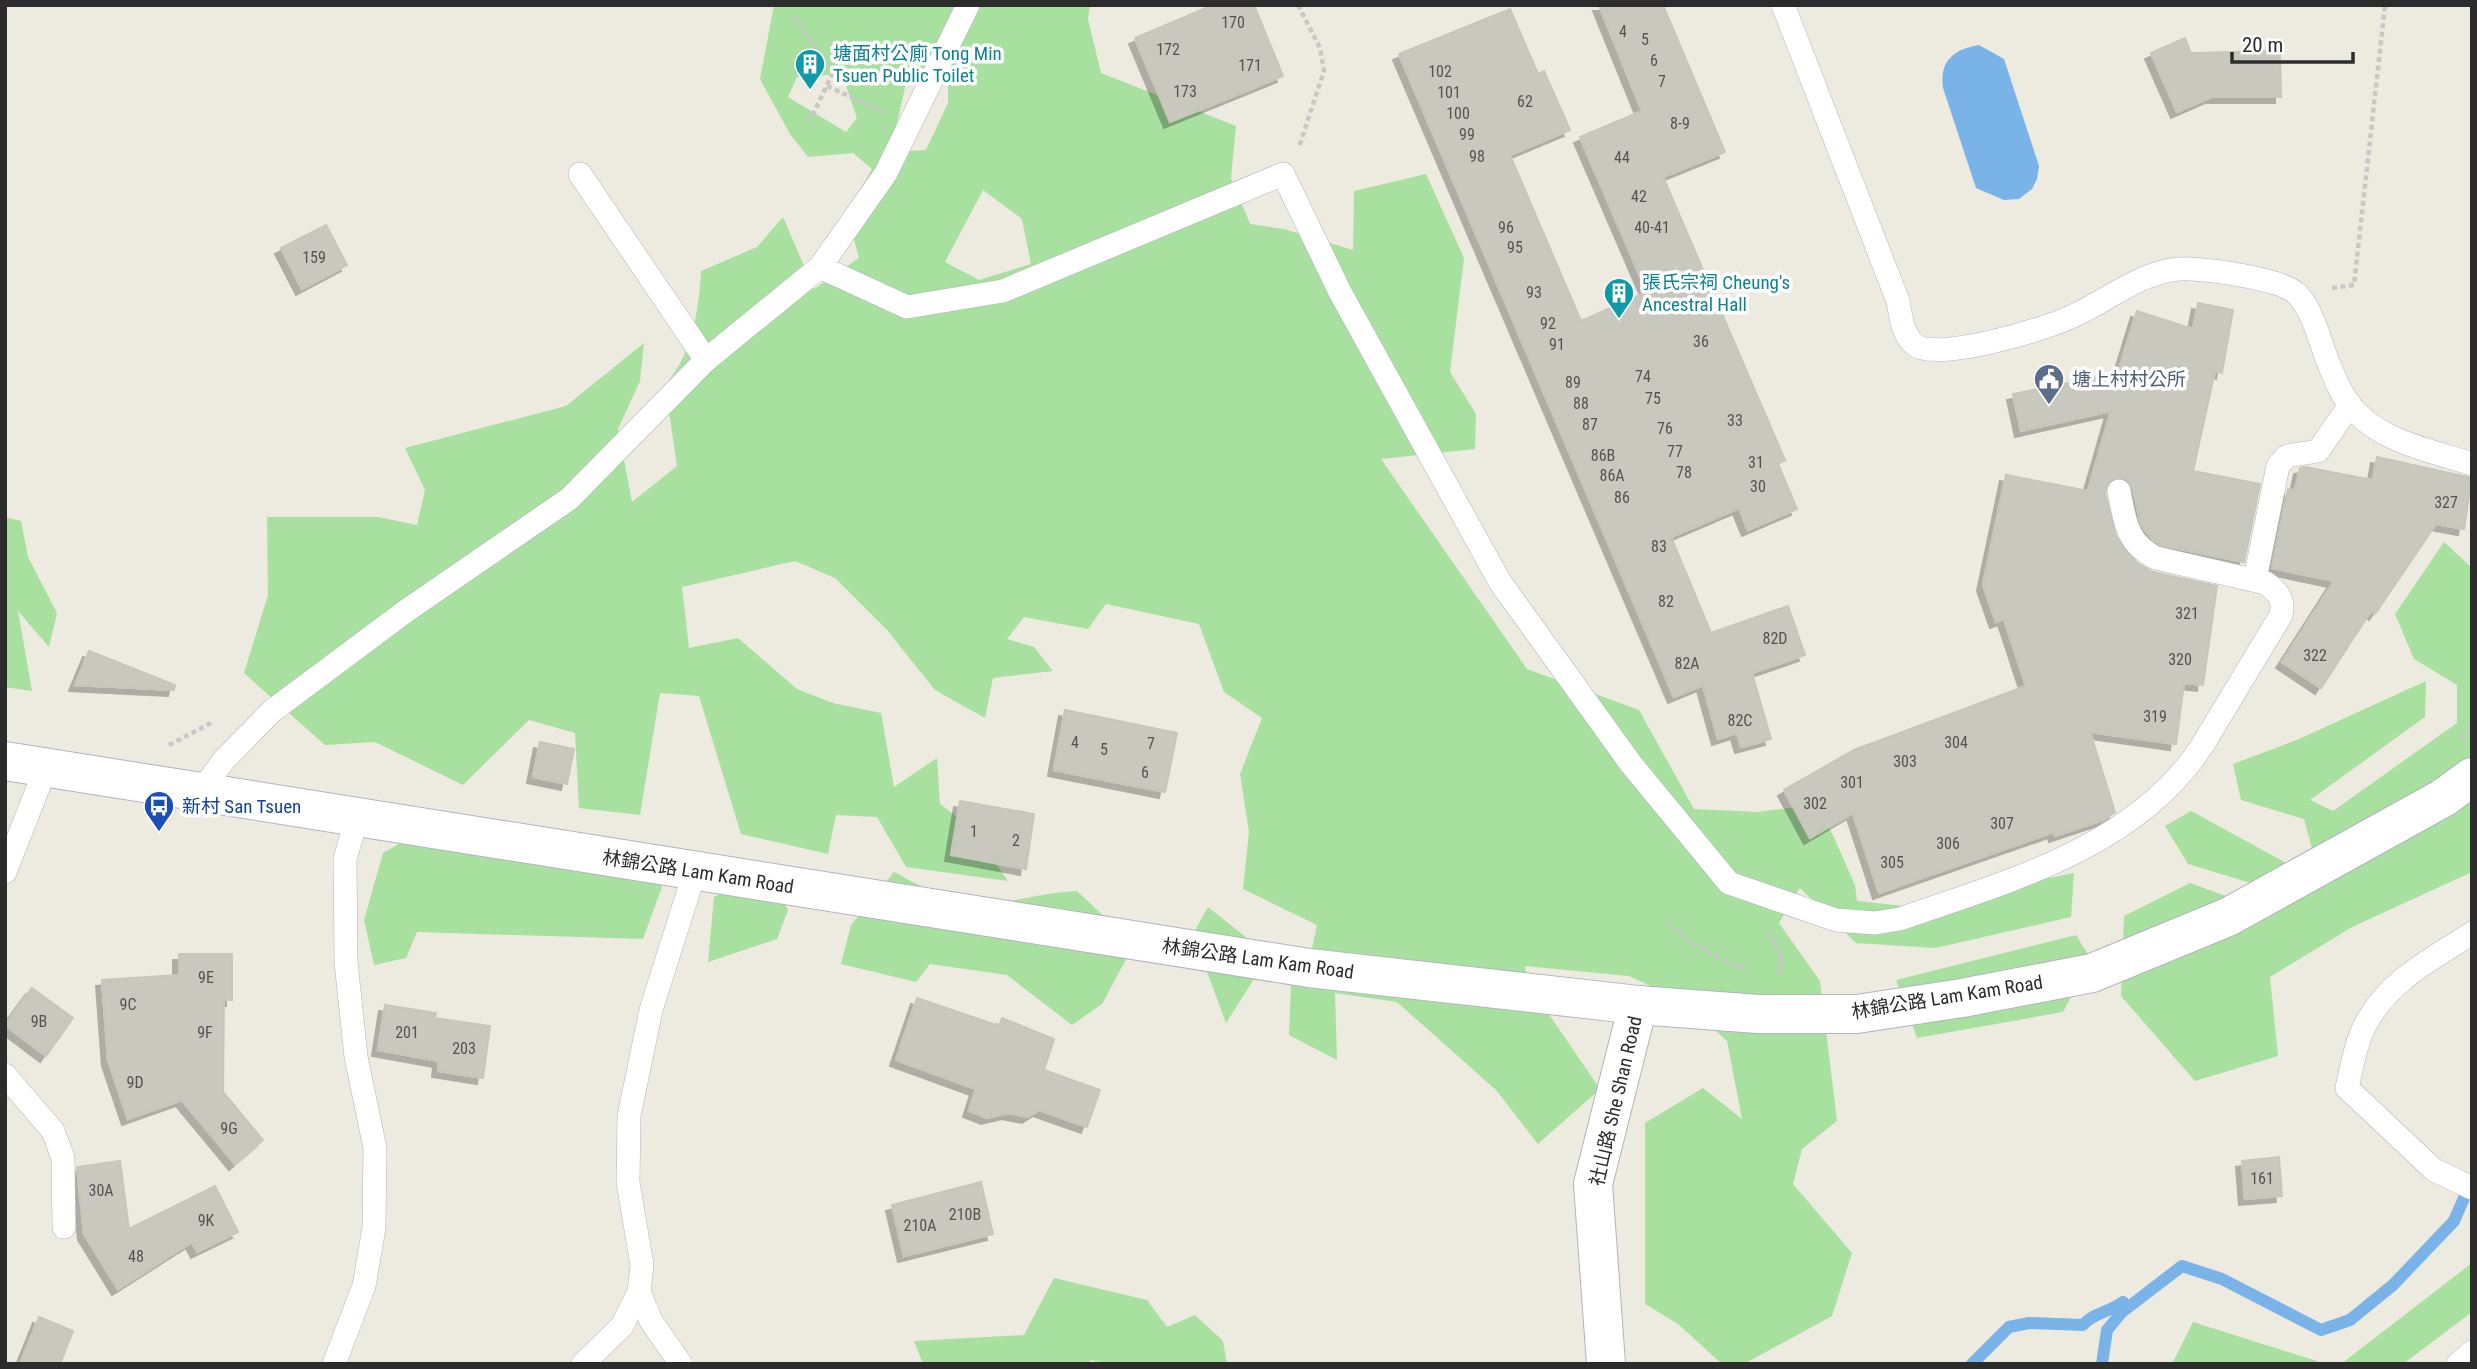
<svg xmlns="http://www.w3.org/2000/svg" width="2477" height="1369" font-family="'Roboto Condensed','Noto Sans TC',sans-serif">
<defs>
<filter id="shadow"><feDropShadow dx="-6" dy="6" stdDeviation="0" flood-color="#0004"/></filter>
</defs>
<rect width="100%" height="100%" fill="#edeae0"/>
<g fill="#a8e0a0" fill-rule="evenodd">
<path d="M774 5H1090L1088 19 1101 73 1236 126 1231 178 1250 224 1284 229 1353 250 1354 191 1426 174 1464 258 1450 372 1476 414 1475 449 1381 459 1527 669 1639 710 1694 809 1758 812 1819 804 1855 885 1857 901 1904 906 2074 873 2071 917 1935 948 1856 943 1800 888 1779 923 1820 981 1837 1121 1802 1149 1793 1184 1852 1253 1832 1316 1744 1364H1722L1678 1324 1645 1304V1123L1703 1088 1742 1119 1727 1041 1685 1002 1629 976 1525 966 1527 982 1600 1089 1538 1144 1496 1090 1397 1002 1335 993 1337 1060 1289 1035 1291 986 1256 976 1226 1023 1193 934 1208 907 1262 950 1310 958 1317 925 1243 889 1249 832 1240 774 1262 718 1224 692 1199 624 1106 604 1088 629 1024 617 1007 639 1034 647 1053 671 993 678 985 718 935 690 887 630 835 578 795 561 682 587 689 648 738 638 797 689 833 703 881 713 894 787 937 758 940 804 973 829 1008 881 906 867 877 817 836 815 828 854 741 834 699 696 660 693 640 815 579 808 575 733 529 720 463 785 375 742 325 745 244 673 268 595 267 517H378L417 525 425 490 405 448 566 406 644 343 640 381 618 429 632 502 677 466 665 385C692 355 699 310 701 271L757 247 783 217 814 289 859 258 847 213 872 169 853 153 808 157 790 134 760 79ZM948 73V103L926 150 885 152 894 136 908 74ZM842 74 857 118 846 132 788 97 797 77ZM983 190 1022 219 1031 264 979 280 945 262Z"/>
<polygon points="5,517 21,521 28,557 57,613 49,647 18,611 32,691 5,687"/>
<polygon points="2444,542 2472,568 2472,872 2352,927 2270,977 2278,1056 2195,1081 2121,996 2124,916 2190,883 2234,899 2254,884 2188,864 2165,826 2191,811 2288,864 2312,849 2304,819 2241,800 2233,764 2299,739 2426,681 2425,717 2310,800 2333,811 2457,723 2457,685 2414,659 2395,614"/>
<polygon points="410,838 650,853 662,887 643,939 417,932 406,958 374,965 364,920 383,853"/>
<polygon points="766,872 788,910 777,939 708,962 714,897"/>
<path d="M894 872C921 886 954 906 985 904 1016 902 1045 892 1077 891L1113 925 1131 950 1102 1004 1072 1025 1007 975 930 964 916 982 841 964 851 925Z"/>
<polygon points="2076,935 2091,959 2063,1012 1917,1038 1896,980"/>
<polygon points="2472,1263 2472,1312 2403,1364 2341,1364"/>
<polygon points="1054,1278 1147,1300 1167,1327 1195,1315 1223,1341 1227,1364 1109,1364 1091,1360 1086,1364 923,1364 914,1341 1024,1335"/>
<polygon points="2193,1322 2326,1364 2172,1364"/>
</g>
<path fill="#7ab3e8" d="M1979 45 2004 59 2039 166 2037 179 2032 189 2019 199 2004 200 1976 188 1943 88C1939 61 1954 49 1979 45Z"/>
<g fill="none" stroke-linecap="round" stroke-linejoin="round">
<g stroke="#7ab3e8" stroke-width="12">
<path d="M1972 1364 2009 1327 2029 1323 2083 1325C2093 1313 2110 1312 2123 1302"/>
<polyline points="2102,1364 2107,1330 2122,1312 2182,1266 2222,1279 2321,1330 2350,1320 2393,1285 2454,1221 2471,1182"/>
</g>
</g>
<g fill="#c9c8be" stroke="#c8c6b9" stroke-width="2" filter="url(#shadow)">
<polygon points="1213,5 1254,5 1283,76 1170,122 1135,38"/>
<polygon points="1599,5 1663,5 1725,152 1663,177 1785,460 1778,464 1797,509 1748,530 1739,508 1671,537 1711,633 1788,606 1805,655 1752,673 1771,739 1741,747 1737,733 1718,739 1703,685 1674,697 1399,54 1510,9 1538,74 1544,71 1570,130 1510,155 1581,321 1647,292 1580,137 1642,111"/>
<polygon points="2185,38 2191,53 2280,51 2281,97 2211,97 2177,112 2151,53"/>
<polygon points="326,225 347,265 302,289 281,248"/>
<polygon points="2198,303 2233,310 2222,373 2215,371 2193,471 2260,484 2244,562 2161,545 2154,541 2141,525 2133,488 2124,478 2110,480 2105,493 2116,536 2137,563 2153,572 2217,586 2203,685 2184,683 2176,744 2090,732 2115,812 2103,820 2055,836 2054,832 1879,893 1853,813 1810,838 1784,790 1854,750 2026,686 2004,619 1996,622 1983,585 2006,475 2088,491 2111,411 2021,431 2013,394 2118,373 2137,311 2193,329"/>
<polygon points="2377,457 2472,478 2464,529 2436,524 2375,614 2371,611 2321,688 2282,662 2334,581 2272,568 2288,489 2295,491 2300,468 2305,467 2373,480"/>
<polygon points="89,651 175,685 174,690 75,685"/>
<polygon points="1065,710 1177,733 1165,792 1054,770"/>
<polygon points="540,742 574,749 567,784 533,777"/>
<polygon points="960,801 1034,814 1026,869 951,855"/>
<polygon points="179,954 232,954 232,1000 224,1000 223,1092 263,1140 235,1164 182,1100 128,1119 108,1060 102,980 179,975"/>
<polygon points="32,988 73,1018 46,1056 5,1025"/>
<polygon points="917,998 999,1026 1002,1018 1054,1039 1044,1070 1100,1090 1087,1127 1039,1110 1028,1117 1008,1113 987,1118 969,1111 976,1089 896,1060"/>
<polygon points="385,1005 436,1013 435,1018 490,1026 483,1078 438,1071 439,1061 378,1050"/>
<polygon points="2279,1157 2282,1196 2245,1199 2242,1161"/>
<polygon points="120,1161 129,1229 215,1186 238,1232 197,1252 192,1242 118,1289 84,1234 77,1167"/>
<polygon points="981,1182 993,1234 904,1256 892,1205"/>
<polygon points="39,1317 73,1331 60,1364 20,1364"/>
</g>
<g fill="none" stroke-linecap="round" stroke-linejoin="round">
<g stroke="#b3b3bf" stroke-width="24">
<g id="service">
<path d="M1783 5 1898 301C1901 316 1902 335 1915 345 1936 362 2047 329 2073 316 2109 300 2148 266 2190 269 2213 270 2282 279 2297 294 2313 310 2320 342 2328 362 2336 381 2342 398 2357 413 2386 443 2433 451 2472 464"/>
<polyline points="580,174 706,360"/>
<path d="M820 267 907 307 1003 291 1283 174 1340 292 1500 582 1631 764 1729 883 1836 920 1875 923 1900 919C2008 881 2135 848 2202 746L2281 615C2285 600 2278 592 2266 583L2156 558C2126 543 2125 521 2119 491"/>
<polyline points="2255,579 2278,466 2287,456 2318,451 2350,405"/>
<polyline points="200,793 223,761 272,711 406,611 569,499 706,360 820,267 886,173 968,5"/>
<polyline points="5,872 45,770"/>
<path d="M2472 933C2434 958 2391 979 2368 1020 2356 1040 2352 1066 2347 1088L2434 1170 2472 1188"/>
<polyline points="5,1075 53,1131 63,1158 64,1227"/>
<polyline points="639,1292 651,1321 681,1364"/>
<polyline points="334,1364 364,1286 374,1228 375,1148 356,1057 346,962 345,859 357,817"/>
<polyline points="583,1364 622,1326 639,1292 642,1265 628,1182 629,1116 651,1010 695,871"/>
<polyline points="2458,1364 2472,1352"/>
</g>
</g>
<g stroke="#b3b3bf" stroke-width="40">
<polyline id="minor" points="1606,1364 1593,1184 1638,1005"/>
</g>
<g stroke="#b3b3bf" stroke-width="40">
<polyline id="secondary" points="5,761 1309,968 1638,1005 1758,1014 1857,1014 1962,998 2092,973 2228,917 2443,798 2472,777"/>
</g>
<g stroke="#c8c8c8" stroke-width="4.5" stroke-dasharray="5 3.5" stroke-linecap="butt">
<polyline points="1298,5 1320,48 1324,71 1299,147"/>
<polyline points="794,17 833,72 810,121"/>
<polyline points="827,86 883,112"/>
<polyline points="2332,288 2354,285 2385,5"/>
<polyline points="2461,738 2472,730"/>
<polyline points="169,745 211,723"/>
<polyline points="1667,922 1689,942 1747,971"/>
<polyline points="1768,931 1782,959 1778,974"/>
</g>
<use href="#service" stroke="#fff" stroke-width="23"/>
<use href="#minor" stroke="#fff" stroke-width="38"/>
<use href="#secondary" stroke="#fff" stroke-width="38"/>
</g>
<defs>
<g id="building-pin" transform="scale(1.575)"><path d="M0 17L-7.5 6A9.5 9.5 0 1 1 7.5 6Z" fill="#0f9aa8" stroke="#fff"/><path d="M-4-6H4V6H1V3H-1V6H-4ZM-2.5-4.3h1.7v1.8h-1.7ZM.8-4.3h1.7v1.8H.8ZM-2.5-1h1.7V.8h-1.7ZM.8-1h1.7V.8H.8Z" fill="#fff"/></g>
<g id="civic-pin" transform="scale(1.575)"><path d="M0 17L-7.5 6A9.5 9.5 0 1 1 7.5 6Z" fill="#5c6f8a" stroke="#fff"/><path d="M-.6-6.5H3V-4.5H.6V-3L4-1V1h2V6H-6V1h2V-1L-.6-3ZM-1.2 2.5V6h2.4V2.5Z" fill="#fff"/></g>
<g id="bus-pin" transform="scale(1.575)"><path d="M0 17L-7.5 6A9.5 9.5 0 1 1 7.5 6Z" fill="#1a4fb4" stroke="#fff"/><path d="M-5-6H5V4H4V6H2V4H-2V6H-4V4H-5ZM-3.5-4V0h7V-4ZM-3.5 1.2v1.5H-2V1.2ZM2 1.2v1.5H3.5V1.2Z" fill="#fff"/></g>
</defs>
<g fill-rule="evenodd">
<use href="#building-pin" x="810" y="64"/>
<use href="#building-pin" x="1619" y="293"/>
<use href="#civic-pin" x="2049" y="379"/>
<use href="#bus-pin" x="159" y="806"/>
</g>
<g text-anchor="middle" dominant-baseline="central" stroke-width="7" stroke-linejoin="round" paint-order="stroke">
<g font-size="16" fill="#535350">
<text x="1233" y="22">170</text>
<text x="1623" y="31">4</text>
<text x="1645" y="39">5</text>
<text x="1168" y="49">172</text>
<text x="1654" y="60">6</text>
<text x="1250" y="65">171</text>
<text x="1440" y="71">102</text>
<text x="1662" y="81">7</text>
<text x="1185" y="91">173</text>
<text x="1449" y="92">101</text>
<text x="1525" y="101">62</text>
<text x="1458" y="113">100</text>
<text x="1680" y="123">8-9</text>
<text x="1467" y="134">99</text>
<text x="1477" y="156">98</text>
<text x="1622" y="157">44</text>
<text x="1639" y="196">42</text>
<text x="1506" y="227">96</text>
<text x="1652" y="227">40-41</text>
<text x="1515" y="247">95</text>
<text x="314" y="257">159</text>
<text x="1534" y="292">93</text>
<text x="1548" y="323">92</text>
<text x="1701" y="341">36</text>
<text x="1557" y="344">91</text>
<text x="1643" y="376">74</text>
<text x="1573" y="382">89</text>
<text x="1653" y="398">75</text>
<text x="1581" y="403">88</text>
<text x="1735" y="420">33</text>
<text x="1590" y="424">87</text>
<text x="1665" y="428">76</text>
<text x="1675" y="451">77</text>
<text x="1603" y="455">86B</text>
<text x="1756" y="462">31</text>
<text x="1684" y="472">78</text>
<text x="1612" y="475">86A</text>
<text x="1758" y="486">30</text>
<text x="1622" y="497">86</text>
<text x="2446" y="502">327</text>
<text x="1659" y="546">83</text>
<text x="1666" y="601">82</text>
<text x="2187" y="613">321</text>
<text x="1775" y="638">82D</text>
<text x="2315" y="655">322</text>
<text x="2180" y="659">320</text>
<text x="1687" y="663">82A</text>
<text x="2155" y="716">319</text>
<text x="1740" y="720">82C</text>
<text x="1075" y="742">4</text>
<text x="1956" y="742">304</text>
<text x="1151" y="743">7</text>
<text x="1104" y="749">5</text>
<text x="1905" y="761">303</text>
<text x="1145" y="772">6</text>
<text x="1852" y="782">301</text>
<text x="1815" y="803">302</text>
<text x="2002" y="823">307</text>
<text x="974" y="831">1</text>
<text x="1016" y="840">2</text>
<text x="1948" y="843">306</text>
<text x="1892" y="862">305</text>
<text x="206" y="977">9E</text>
<text x="128" y="1004">9C</text>
<text x="39" y="1021">9B</text>
<text x="205" y="1032">9F</text>
<text x="407" y="1032">201</text>
<text x="464" y="1048">203</text>
<text x="135" y="1082">9D</text>
<text x="229" y="1128">9G</text>
<text x="2262" y="1178">161</text>
<text x="101" y="1190">30A</text>
<text x="965" y="1214">210B</text>
<text x="206" y="1220">9K</text>
<text x="920" y="1225">210A</text>
<text x="136" y="1256">48</text>
</g>
<g font-size="19" fill="#0d838f" stroke="#fff" text-anchor="start">
<text x="833" y="53">塘面村公廁 Tong Min<tspan x="833" dy="22">Tsuen Public Toilet</tspan></text>
<text x="1642" y="282">張氏宗祠 Cheung's<tspan x="1642" dy="22">Ancestral Hall</tspan></text>
</g>
<g font-size="19" fill="#4e5e75" stroke="#fff" text-anchor="start">
<text x="2072" y="379">塘上村村公所</text>
</g>
<g font-size="19" fill="#164399" stroke="#fff" text-anchor="start">
<text x="182" y="806">新村 San Tsuen</text>
</g>
<g font-size="19" fill="#2c2c2c" stroke="#fff">
<text transform="translate(698 872) rotate(9)">林錦公路 Lam Kam Road</text>
<text transform="translate(1258 959) rotate(8)">林錦公路 Lam Kam Road</text>
<text transform="translate(1947 997) rotate(-9)">林錦公路 Lam Kam Road</text>
<text transform="translate(1616 1101) rotate(-77)">社山路 She Shan Road</text>
</g>
</g>
<rect width="2477" height="1369" fill="none" stroke="#2c2c2c" stroke-width="14"/>
<path d="M2232 52v10h121v-10" fill="none" stroke="#2c2c2c" stroke-width="3.5"/>
<text x="2242" y="52" font-size="21" fill="#2c2c2c" stroke="#ffffff" stroke-width="5" paint-order="stroke">20 m</text>
</svg>
